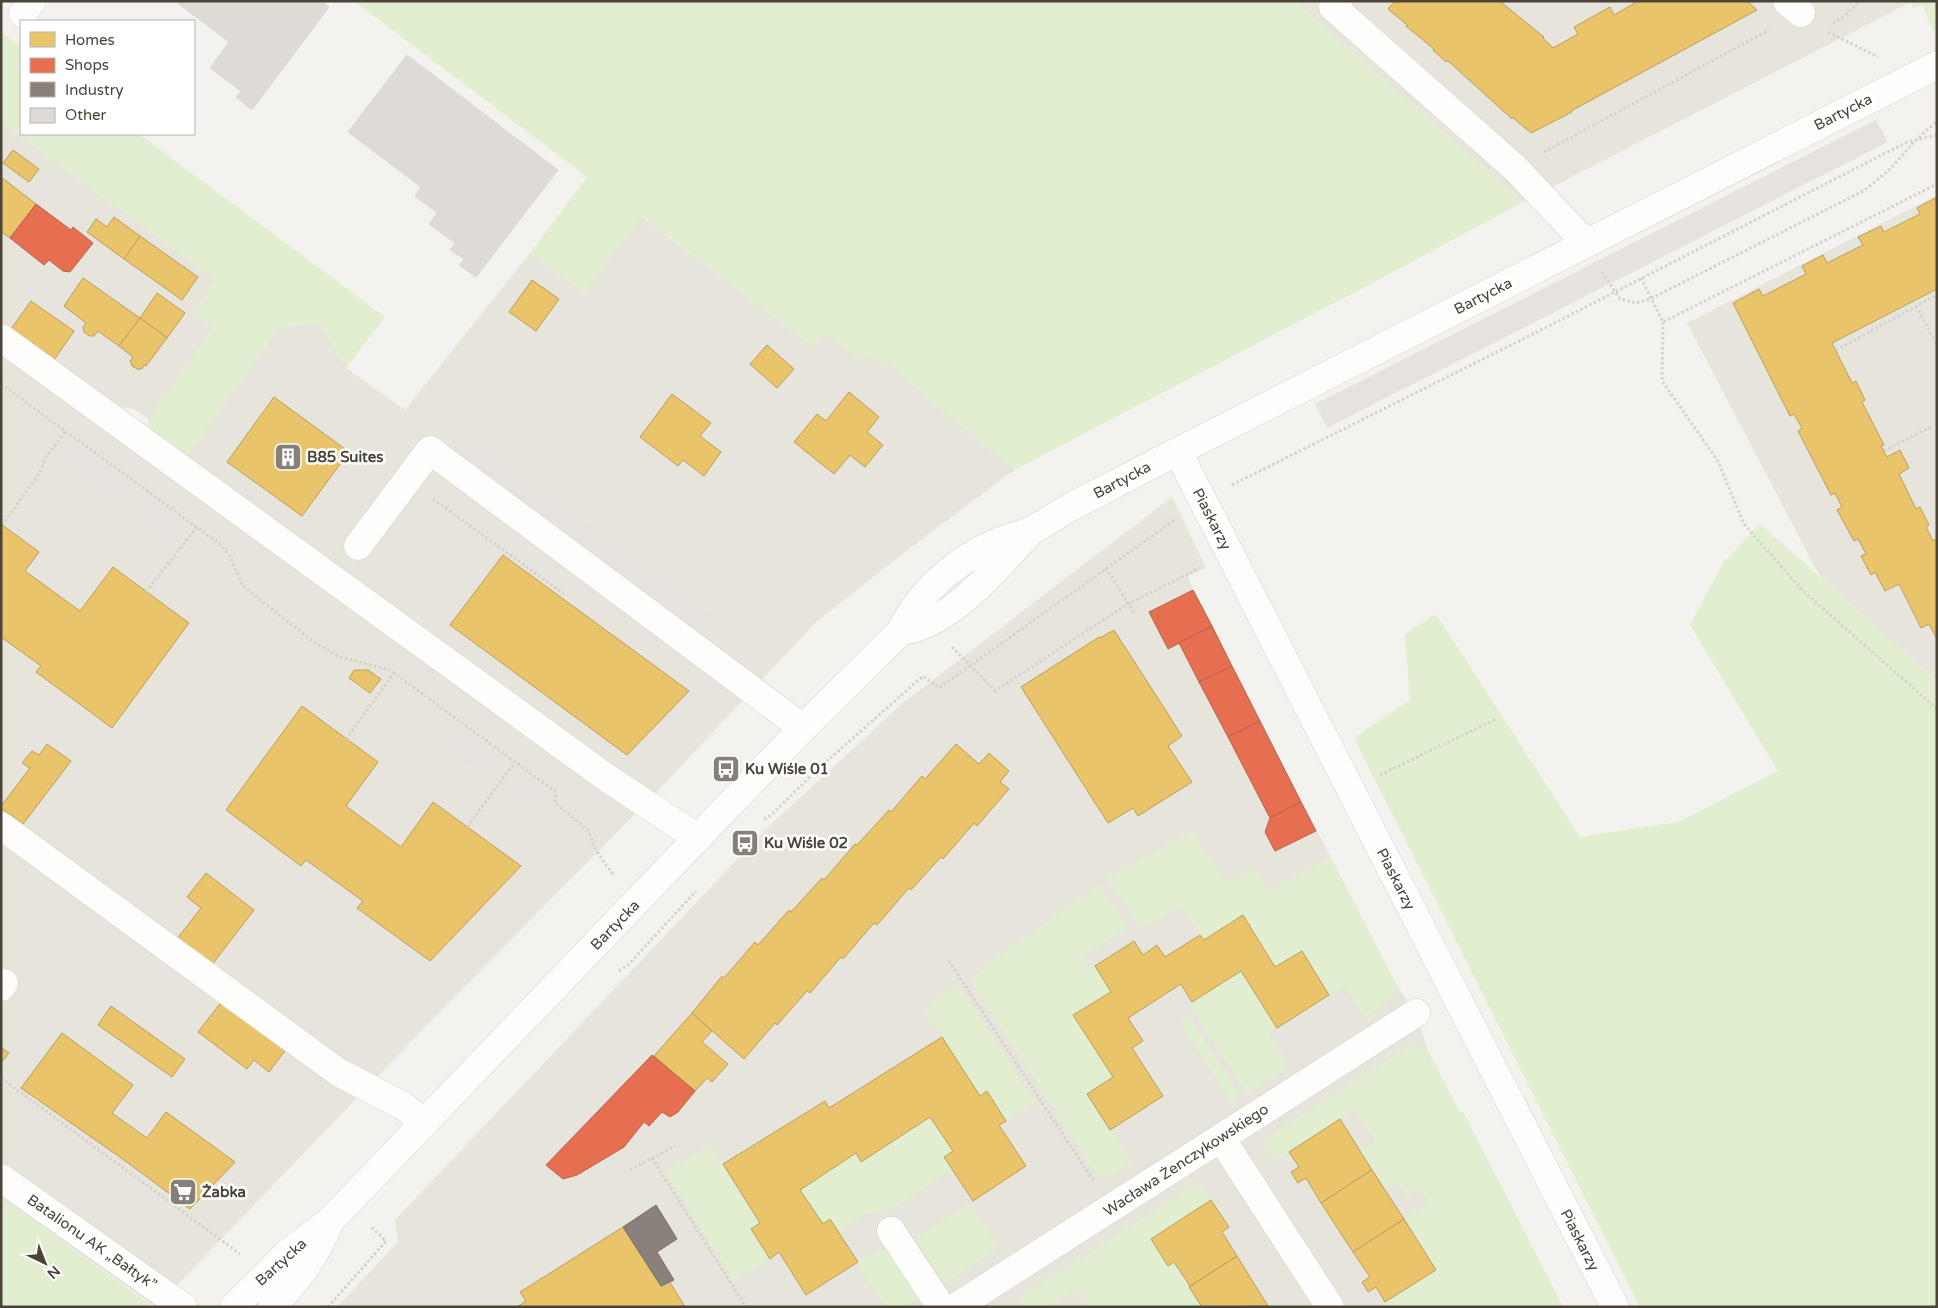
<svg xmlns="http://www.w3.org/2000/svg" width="1938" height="1308" font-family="'Varela Round',sans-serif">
<rect width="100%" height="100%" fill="#f4f2ee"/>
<g fill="#e7e4dc">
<polygon points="1294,1 1913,1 1523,202"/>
<polygon points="1,122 216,280 194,314 213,327 149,420 135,409 122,407 1,329"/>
<polygon points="1937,195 1937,681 1820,577 1687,323"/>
<polygon points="641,216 812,346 824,333 859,357 886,362 1014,470 910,548 815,623 651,798 183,461 279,328 319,322 346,368 405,410 530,253 584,293"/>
<polygon points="1,353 637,812 428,1024 156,1307 1,1198"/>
<polygon points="1172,497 1206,568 1188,576 1193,590 1397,986 1416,1013 1427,1049 1460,1113 1463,1112 1563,1307 337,1307 398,1242 395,1220 764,831 904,702"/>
</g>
<g fill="#e1eecf">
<polygon points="354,1 1294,1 1523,202 1361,289 1014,470 886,362 859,357 824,333 813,347 642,216 584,293 530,253 587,177"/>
<polygon points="1909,1 1937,1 1937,29 1933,31 1922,5 1914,9"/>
<polygon points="1,32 21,47 21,134 139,134 385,317 346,368 319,322 279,328 183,461 148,431 149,420 213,327 194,314 216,280 1,122"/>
<polygon points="1760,524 1937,681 1937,1307 1640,1307 1354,738 1410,700 1405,634 1436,614 1580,837 1678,822 1778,771 1690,625 1723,563"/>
<polygon points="1192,831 1227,884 1255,869 1269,891 1330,857 1397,986 1391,999 1364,1018 1345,986 1329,995 1302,951 1275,967 1243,916 1204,940 1182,907 1142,928 1107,879"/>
<polygon points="1099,885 1128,927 1079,958 1087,971 1095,966 1111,992 1073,1016 1113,1077 1087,1094 1132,1162 1109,1177 1096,1174 971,980 992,961"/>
<polygon points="1241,971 1277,1028 1269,1034 1290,1066 1247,1093 1190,1004"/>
<polygon points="959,985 1035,1102 1006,1121 987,1091 980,1096 923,1008"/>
<polygon points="1189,1016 1240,1096 1231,1102 1180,1023"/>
<polygon points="1410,1045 1427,1049 1460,1113 1463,1112 1563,1307 1377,1307 1436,1270 1404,1219 1429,1203 1420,1188 1407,1196 1397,1182 1384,1189 1360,1151 1375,1141 1355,1110 1277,1160 1264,1140"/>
<polygon points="930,1117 953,1151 952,1169 894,1208 865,1214 838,1231 830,1219 823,1224 800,1190 856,1153 861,1161"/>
<polygon points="709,1145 760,1223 751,1229 770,1259 734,1281 666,1173"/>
<polygon points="1199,1182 1211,1200 1151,1239 1174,1262 1202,1307 1089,1307 1077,1288 1047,1307 1023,1307 1018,1299"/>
<polygon points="1,1198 154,1307 1,1307"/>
<polygon points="970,1203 999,1247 945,1283 915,1239"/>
<polygon points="888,1248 922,1296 907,1307 886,1307 856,1263 877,1251"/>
</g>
<g fill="#e6e3df">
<polygon points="1876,120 1888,142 1327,428 1315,404"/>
<polygon points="469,438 713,615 702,630 459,453"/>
<polygon points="76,444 131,485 116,506 60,465"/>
<polygon points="142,493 186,526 170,547 126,514"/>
<polygon points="458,726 498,755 483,775 444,746"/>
<polygon points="518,769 552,794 537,815 503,790"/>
</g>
<g fill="#e9c46a" stroke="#ba9e5b">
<polygon points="1395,1 1503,1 1502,3 1544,37 1543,38 1553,48 1578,34 1574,27 1610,7 1614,15 1638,1 1747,1 1757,10 1571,111 1572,112 1531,133 1512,117 1512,119 1447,60 1446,62 1433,50 1434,49 1406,26 1407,25 1388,9"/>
<polygon points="13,150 39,169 29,182 3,163"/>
<polygon points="1,177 36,204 10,238 1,232"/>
<polygon points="1937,197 1937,289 1832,343 1852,383 1856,381 1865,400 1862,402 1884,445 1881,446 1887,457 1900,450 1909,468 1899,474 1916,509 1920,507 1929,525 1926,527 1933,541 1936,539 1937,540 1937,639 1929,624 1921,628 1899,584 1885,591 1875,572 1871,575 1861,556 1866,554 1858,539 1854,541 1837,510 1842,507 1835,493 1831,495 1798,431 1802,428 1794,414 1790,416 1733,303 1759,289 1763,296 1806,274 1802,266 1823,255 1827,263 1863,245 1858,237 1881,226 1884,232 1920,214 1917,208"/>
<polygon points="114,217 140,236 124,259 87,232 96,219 107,227"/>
<polygon points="140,236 198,277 182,300 124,259"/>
<polygon points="83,278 140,318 119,346 98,331 94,336 89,336 84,332 83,327 86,323 64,306"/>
<polygon points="532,280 559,299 536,331 509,312"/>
<polygon points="157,293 185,313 167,338 140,318"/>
<polygon points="31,301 74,331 52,363 9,332"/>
<polygon points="140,318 167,338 146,366 144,365 142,369 137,369 132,366 130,361 133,357 119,346"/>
<polygon points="767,345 794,369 777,388 750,364"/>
<polygon points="849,392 879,417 867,432 883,445 865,467 850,455 834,474 794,442 817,414 826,421"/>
<polygon points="672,394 711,423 700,436 721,452 704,476 683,460 678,466 640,437"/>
<polygon points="274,397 349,452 302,516 227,462"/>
<polygon points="1,524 39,552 25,571 80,611 113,567 189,623 112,728 36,672 41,666 1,637"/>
<polygon points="503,555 689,691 627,755 450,625"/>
<polygon points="1114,630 1182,736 1168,746 1192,782 1138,816 1133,808 1108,823 1021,687 1099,637 1100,638"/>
<polygon points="354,670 368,670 381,679 370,693 349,678"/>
<polygon points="302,706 378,762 346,806 401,847 433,802 521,866 430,961 357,908 363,901 306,860 301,866 226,810"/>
<polygon points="47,744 71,761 23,824 1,808 1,806 30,768 22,763 32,751 39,755"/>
<polygon points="956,744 979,764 989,753 1009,771 1000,782 1009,789 977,826 974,823 943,859 941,857 911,890 909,888 877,925 874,923 843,959 841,957 810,993 807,991 777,1025 775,1023 744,1059 692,1013 722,976 724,978 755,942 758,945 789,910 791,912 822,878 824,880 855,844 857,845 889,810 891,812 922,776 925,779"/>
<polygon points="206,873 254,910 211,966 176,940 201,908 187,897"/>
<polygon points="1243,915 1275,967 1302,951 1329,995 1277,1028 1241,971 1192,1002 1181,984 1128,1018 1143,1041 1132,1048 1163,1096 1110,1130 1087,1094 1113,1077 1073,1015 1111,992 1095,966 1134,941 1143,955 1157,945 1165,957 1200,935 1204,940"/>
<polygon points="226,996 290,1044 269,1072 254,1060 247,1069 198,1032"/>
<polygon points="111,1006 185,1059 172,1077 98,1025"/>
<polygon points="692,1013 712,1031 702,1042 728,1064 712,1082 707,1078 695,1091 654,1056"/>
<polygon points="62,1033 133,1085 112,1113 147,1138 166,1112 235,1162 190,1209 124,1160 21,1088"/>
<polygon points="942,1037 980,1096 987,1091 1006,1121 999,1125 1026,1166 973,1201 944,1157 953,1151 930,1117 861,1162 856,1153 800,1190 823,1224 830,1219 858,1262 806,1295 779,1252 770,1259 751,1229 760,1223 723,1164 825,1101 829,1108"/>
<polygon points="2,1048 9,1053 1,1063 1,1049"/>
<polygon points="1340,1119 1372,1170 1321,1203 1306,1178 1298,1183 1291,1172 1299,1167 1289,1152"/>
<polygon points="1372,1170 1404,1219 1353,1252 1321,1203"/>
<polygon points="1211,1200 1229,1227 1222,1232 1237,1256 1190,1286 1174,1262 1168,1266 1151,1239"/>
<polygon points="1404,1219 1436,1270 1385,1302 1376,1287 1368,1292 1362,1282 1370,1277 1353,1252"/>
<polygon points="623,1227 661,1286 669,1281 685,1307 517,1307 526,1301 520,1292"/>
<polygon points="1237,1256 1268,1306 1202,1307 1189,1287"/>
</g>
<g fill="#e76f51" stroke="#b8624a">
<polygon points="36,204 71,230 73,227 93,243 70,272 63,271 49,260 44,265 10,238"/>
<polygon points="1193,590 1212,626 1168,649 1149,612"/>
<polygon points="1212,626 1232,666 1199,682 1179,643"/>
<polygon points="1232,666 1260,721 1228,737 1199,682"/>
<polygon points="1260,721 1301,802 1270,818 1228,737"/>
<polygon points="1301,802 1316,831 1275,851 1265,832 1270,818"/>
<polygon points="652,1055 695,1091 678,1112 670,1117 662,1112 649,1126 644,1122 624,1147 577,1175 563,1179 546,1165"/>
</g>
<polygon fill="#8a817c" stroke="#776f68" points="656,1205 677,1239 657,1252 674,1280 661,1286 623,1227"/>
<g fill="#dedbd6" stroke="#dcd9d4">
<polygon points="175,1 322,1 329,7 252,110 236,97 241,91 210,68 229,42"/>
<polygon points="407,55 558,170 476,277 459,265 464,259 450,250 455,243 429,224 437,213 415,196 421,187 348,132"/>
</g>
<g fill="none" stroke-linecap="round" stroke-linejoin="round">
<g stroke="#d2d0cb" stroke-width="29">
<g id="minor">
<polyline points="1338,1 1333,7 1515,168 1586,243"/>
<polyline points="1787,1 1801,13"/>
<polyline points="23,14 32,1"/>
<polyline points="1,338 607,778 698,838"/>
<polyline points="1178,452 1615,1307"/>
<polyline points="358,546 430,450 803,728"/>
<path d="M901 631C949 626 997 568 1028 534"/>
<polyline points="1,826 338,1072 403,1106 425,1123"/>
<polyline points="1,987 4,983"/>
<polyline points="1221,1138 1330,1307"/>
<polyline points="1,1178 183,1307"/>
<polyline points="891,1231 941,1307"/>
<path d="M234 1307 289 1252 330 1221 803 728 901 631C919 591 959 558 1000 541 1010 537 1022 535 1032 530 1046 523 1058 514 1071 507 1099 492 1127 478 1155 463L1937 65"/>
<path d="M272 1307C298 1280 315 1257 330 1222"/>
<polyline points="956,1307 1416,1013"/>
</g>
</g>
<g stroke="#d3d2cc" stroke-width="3" stroke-dasharray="2.5 2.5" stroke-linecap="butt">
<polyline points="1833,23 1846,15 1859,1"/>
<polyline points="1828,32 1878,57"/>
<polyline points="1544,152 1769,30"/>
<polyline points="1602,272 1620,299 1636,303 1650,299 1865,190 1890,169 1916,140 1937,121"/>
<polyline points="1641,278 1663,322 1937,184"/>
<polyline points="1916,306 1937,345"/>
<polyline points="1663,322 1662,381 1718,461 1744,524 1802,590 1937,709"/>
<polyline points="1836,350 1937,295"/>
<polyline points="1,384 217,542 229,554 243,586 315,643 340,657 390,670 556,792 555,803 588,830 593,844 605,864 615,876"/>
<polyline points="1884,451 1932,426"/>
<polyline points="1232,485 1537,332 1907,142 1937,135"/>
<polyline points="433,499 564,594"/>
<polyline points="2,525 39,474 46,457 66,431"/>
<polyline points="1106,568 1134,613"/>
<polyline points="146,592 197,527"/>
<polyline points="952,647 995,691 1128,604 1200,568"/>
<polyline points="346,739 394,673"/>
<polyline points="1380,775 1496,719"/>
<polyline points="764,819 770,816 819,768 923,676 939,688 1176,519"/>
<polyline points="467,827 515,762"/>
<polyline points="949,961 1093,1180"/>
<polyline points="619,971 629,964 696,891"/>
<polyline points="1,1078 240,1254"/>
<polyline points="652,1158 746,1307"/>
<polyline points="630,1170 675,1146"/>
<polyline points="328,1307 386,1241 370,1226"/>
</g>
<use href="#minor" stroke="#fdfdfc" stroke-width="28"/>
</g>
<defs>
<g id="building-square" transform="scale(1.4375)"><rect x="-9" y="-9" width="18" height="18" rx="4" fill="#868178" stroke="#fff"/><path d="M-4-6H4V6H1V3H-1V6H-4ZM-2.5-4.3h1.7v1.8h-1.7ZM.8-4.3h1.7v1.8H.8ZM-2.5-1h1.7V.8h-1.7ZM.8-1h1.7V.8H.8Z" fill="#fff"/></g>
<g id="bus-square" transform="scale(1.4375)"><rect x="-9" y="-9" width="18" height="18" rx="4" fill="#868178" stroke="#fff"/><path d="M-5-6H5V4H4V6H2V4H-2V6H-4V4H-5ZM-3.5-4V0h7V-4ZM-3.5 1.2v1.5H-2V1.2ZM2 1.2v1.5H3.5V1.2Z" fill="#fff"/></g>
<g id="supermarket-square" transform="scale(1.4375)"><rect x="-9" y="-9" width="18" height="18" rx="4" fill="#868178" stroke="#fff"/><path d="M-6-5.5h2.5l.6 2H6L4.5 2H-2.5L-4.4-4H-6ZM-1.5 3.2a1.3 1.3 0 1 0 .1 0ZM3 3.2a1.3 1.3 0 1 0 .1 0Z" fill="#fff"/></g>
</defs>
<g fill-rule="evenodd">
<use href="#building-square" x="288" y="457"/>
<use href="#bus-square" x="726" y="769"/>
<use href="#bus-square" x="745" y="843"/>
<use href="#supermarket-square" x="183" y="1192"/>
</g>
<g text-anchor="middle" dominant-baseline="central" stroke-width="5" stroke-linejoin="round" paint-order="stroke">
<g font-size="15" fill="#4b4439" stroke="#fff">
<text transform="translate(1843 112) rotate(-27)">Bartycka</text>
<text transform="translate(1483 296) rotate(-27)">Bartycka</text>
<text transform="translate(1122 480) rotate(-28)">Bartycka</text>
<text transform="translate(1212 519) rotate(63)">Piaskarzy</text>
<text transform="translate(1396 879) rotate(63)">Piaskarzy</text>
<text transform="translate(615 925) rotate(-46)">Bartycka</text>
<text transform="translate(1186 1160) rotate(-33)">Wacława Żenczykowskiego</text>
<text transform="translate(1580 1240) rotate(63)">Piaskarzy</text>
<text transform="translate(92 1242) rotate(35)">Batalionu AK „Bałtyk”</text>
<text transform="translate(281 1262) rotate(-42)">Bartycka</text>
</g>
<g font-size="15" font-weight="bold" fill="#4b4439" stroke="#fff" text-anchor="start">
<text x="307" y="457">B85 Suites</text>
<text x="745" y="769">Ku Wiśle 01</text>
<text x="764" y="843">Ku Wiśle 02</text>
<text x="202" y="1192">Żabka</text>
</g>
</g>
<rect width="1938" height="1308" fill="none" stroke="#4b4439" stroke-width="5"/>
<rect x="20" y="20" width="175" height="115" fill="#ffffff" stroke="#b7b4b0"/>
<rect x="30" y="32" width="25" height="15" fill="#e9c46a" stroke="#b7b4b0"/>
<text x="65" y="45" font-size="15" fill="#4b4439">Homes</text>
<rect x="30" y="58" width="25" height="15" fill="#e76f51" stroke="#b7b4b0"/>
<text x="65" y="70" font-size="15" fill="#4b4439">Shops</text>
<rect x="30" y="82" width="25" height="15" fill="#8a817c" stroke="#b7b4b0"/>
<text x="65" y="95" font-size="15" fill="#4b4439">Industry</text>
<rect x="30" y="108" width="25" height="15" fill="#dedbd6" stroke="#b7b4b0"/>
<text x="65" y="120" font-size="15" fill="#4b4439">Other</text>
<g transform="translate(45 1263) rotate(137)" stroke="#ffffff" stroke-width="4" paint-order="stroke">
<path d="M0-4L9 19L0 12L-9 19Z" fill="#4b4439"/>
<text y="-8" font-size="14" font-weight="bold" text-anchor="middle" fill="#4b4439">N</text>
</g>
</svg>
